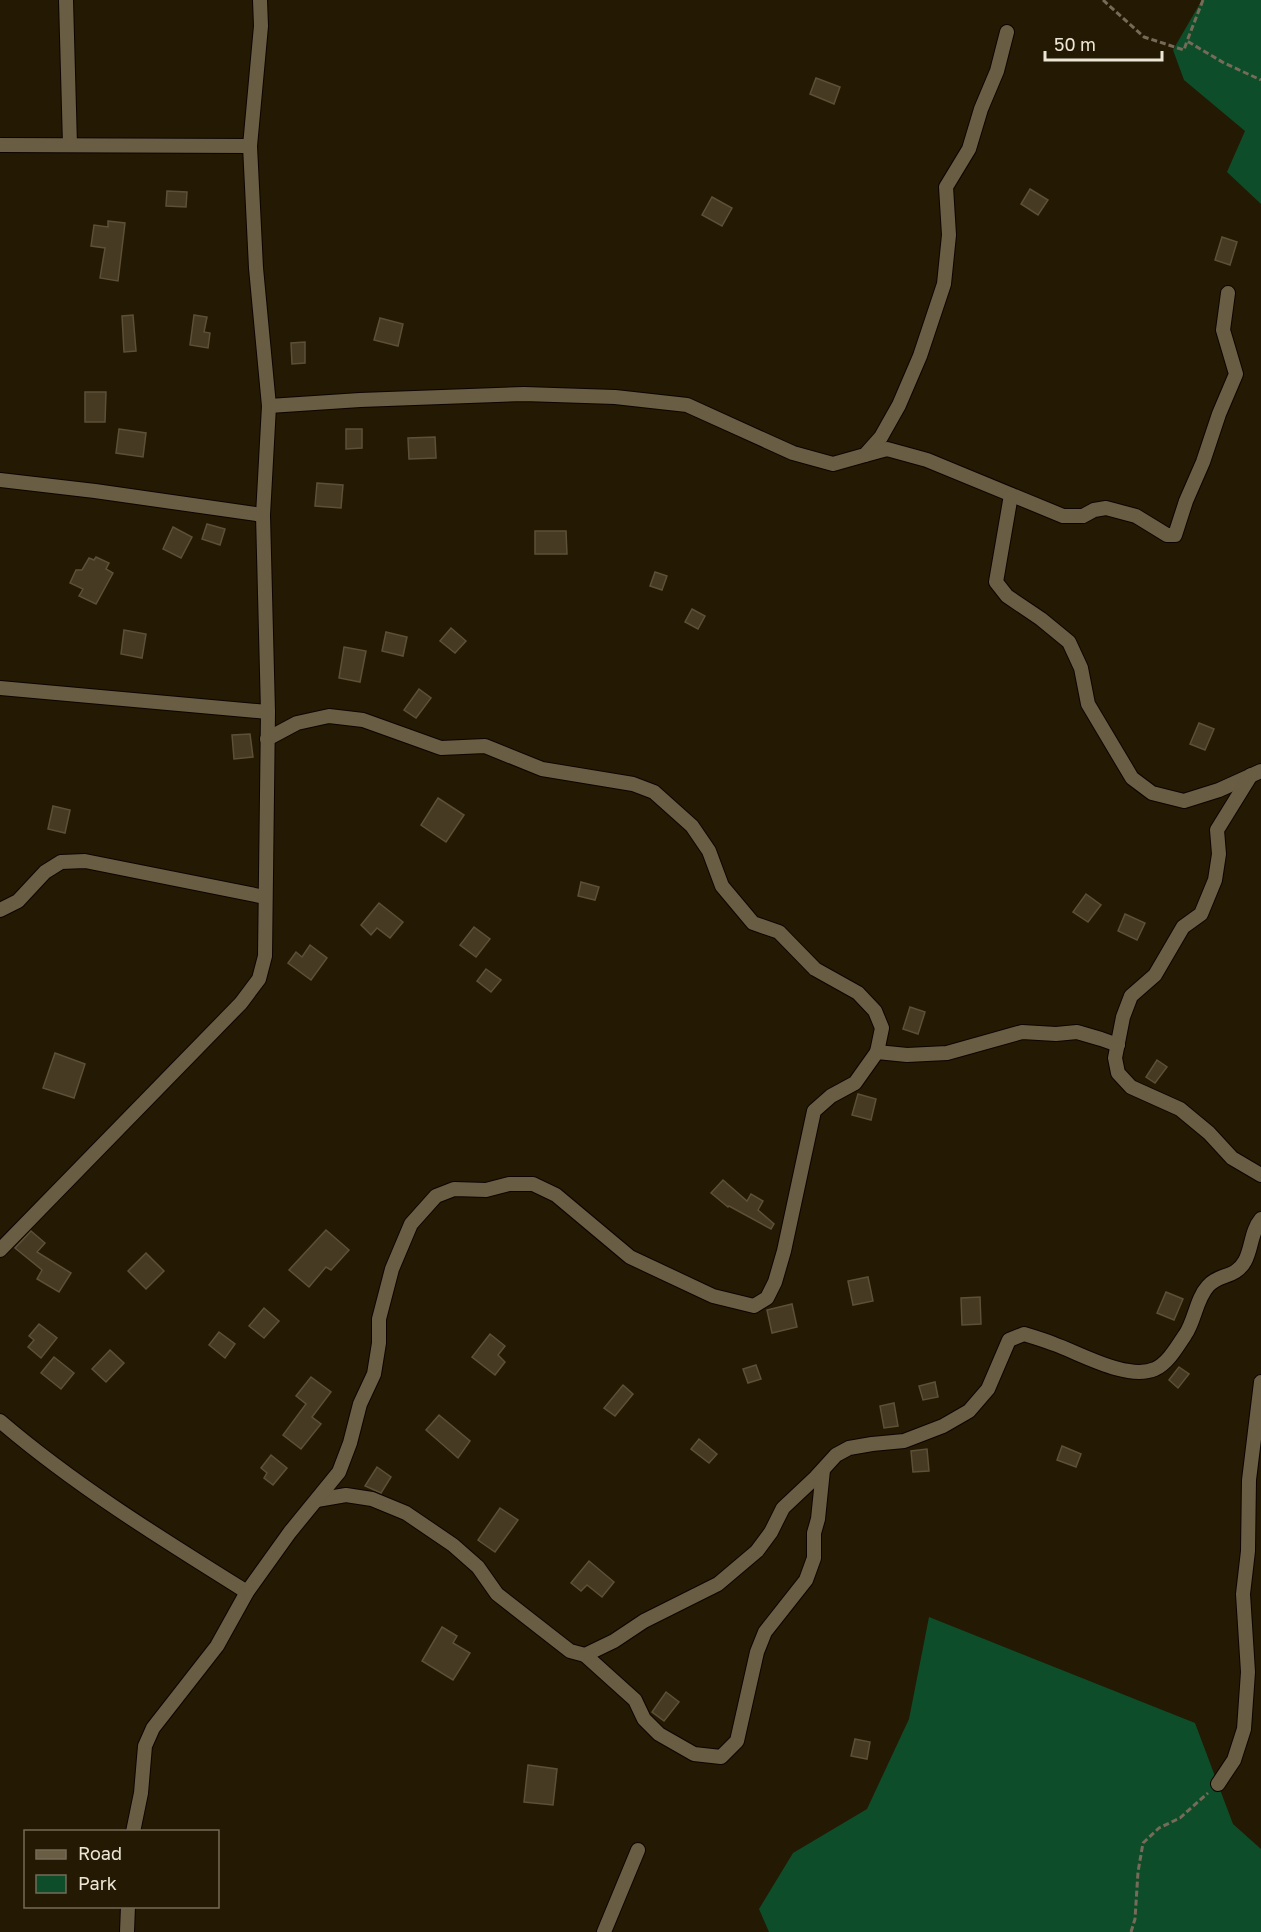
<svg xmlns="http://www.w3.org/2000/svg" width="1261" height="1932" font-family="'Golos Text',sans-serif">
<rect width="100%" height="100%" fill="#241902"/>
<g fill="#0e4d29">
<polygon points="1202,0 1261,0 1261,204 1227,172 1245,131 1184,80 1173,50"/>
<polygon points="929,1617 1195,1723 1233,1824 1261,1849 1261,1932 769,1932 759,1909 793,1853 867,1809 909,1719"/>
</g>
<g fill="#463a22" stroke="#5d5038" stroke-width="1.5">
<polygon points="816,78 840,87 834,104 810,94"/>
<polygon points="1030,189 1048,200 1038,215 1021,204"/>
<polygon points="167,191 187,192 186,207 166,206"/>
<polygon points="712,197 732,208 722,226 702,215"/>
<polygon points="108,221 125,223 118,281 100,278 105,248 91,246 94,225 108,227"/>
<polygon points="1222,237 1237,242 1230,265 1215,260"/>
<polygon points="133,315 136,351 124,352 122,316"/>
<polygon points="194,315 207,317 204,332 210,333 208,348 190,345"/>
<polygon points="380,318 403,324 398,346 374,340"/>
<polygon points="305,342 305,363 292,364 291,343"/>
<polygon points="85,392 106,392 105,422 85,422"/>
<polygon points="119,429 146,433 143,457 116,453"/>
<polygon points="346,429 362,429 362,448 346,449"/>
<polygon points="435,437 436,458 409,459 408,438"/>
<polygon points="317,483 343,485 341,508 315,506"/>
<polygon points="207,524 225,529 220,545 202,539"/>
<polygon points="173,527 192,537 181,558 163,549"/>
<polygon points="535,531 566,531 567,554 535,554"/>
<polygon points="96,557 109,563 106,569 113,573 96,604 79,596 83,589 70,583 76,570 82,570 89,558 94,560"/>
<polygon points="655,572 667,576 662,590 650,586"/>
<polygon points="692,609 705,616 698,629 685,622"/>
<polygon points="451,628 466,641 455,653 440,641"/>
<polygon points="124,630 146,634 142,658 121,654"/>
<polygon points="386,632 407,637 403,656 382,651"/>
<polygon points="344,647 366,651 360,682 339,678"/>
<polygon points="419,689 431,698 416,718 404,710"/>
<polygon points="1199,723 1214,729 1205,750 1190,744"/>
<polygon points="250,734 253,757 234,759 232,735"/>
<polygon points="438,798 464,815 446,842 421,825"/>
<polygon points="53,806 70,810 65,833 48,829"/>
<polygon points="581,882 599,887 595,900 578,896"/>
<polygon points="1086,894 1101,905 1088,922 1073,912"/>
<polygon points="379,903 403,922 390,938 377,928 371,935 361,925"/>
<polygon points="1125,914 1145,923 1137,940 1118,931"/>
<polygon points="474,927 490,939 476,957 460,945"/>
<polygon points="310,945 327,958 311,980 288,963 296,952 302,957"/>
<polygon points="486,969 501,980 491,992 477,981"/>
<polygon points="910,1007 925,1012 918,1034 903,1029"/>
<polygon points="55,1053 85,1064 74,1098 43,1088"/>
<polygon points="1157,1060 1167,1067 1155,1083 1146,1077"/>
<polygon points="858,1094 876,1099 871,1120 852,1115"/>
<polygon points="723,1180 747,1201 751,1194 763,1201 758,1210 774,1224 771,1229 729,1206 728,1207 711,1193"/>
<polygon points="326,1230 349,1250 331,1270 326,1267 309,1287 289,1270"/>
<polygon points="31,1231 45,1243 37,1252 71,1273 59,1292 37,1279 42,1270 15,1248"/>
<polygon points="146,1253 164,1271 146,1289 128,1271"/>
<polygon points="868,1277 873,1301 853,1305 848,1281"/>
<polygon points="1166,1292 1183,1299 1174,1320 1157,1313"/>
<polygon points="980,1297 981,1324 962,1325 961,1298"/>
<polygon points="792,1304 797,1327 772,1333 767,1310"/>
<polygon points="264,1308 279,1321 264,1338 249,1326"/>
<polygon points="39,1324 57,1338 41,1358 28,1347 34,1340 29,1336"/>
<polygon points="219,1332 235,1344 225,1358 209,1345"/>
<polygon points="490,1334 505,1346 498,1355 505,1362 495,1375 472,1357"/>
<polygon points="110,1350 124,1363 106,1382 92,1369"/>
<polygon points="54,1357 74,1373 61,1389 41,1373"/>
<polygon points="756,1365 761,1379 748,1383 743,1369"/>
<polygon points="1179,1367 1189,1374 1178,1388 1169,1380"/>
<polygon points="311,1377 331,1392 312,1417 321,1424 301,1449 283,1435 306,1404 296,1396"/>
<polygon points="935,1382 938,1397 923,1400 919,1386"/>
<polygon points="623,1385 633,1394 615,1416 604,1408"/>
<polygon points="894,1403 898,1426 884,1428 880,1406"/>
<polygon points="439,1415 470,1441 458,1458 426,1430"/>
<polygon points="699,1439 717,1454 709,1463 691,1449"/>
<polygon points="1062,1446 1081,1454 1076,1467 1057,1460"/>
<polygon points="927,1449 929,1471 913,1472 911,1451"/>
<polygon points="271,1455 287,1468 273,1485 264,1478 267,1473 261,1468"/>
<polygon points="377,1467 391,1477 381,1493 365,1486"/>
<polygon points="500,1508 518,1520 495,1552 478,1540"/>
<polygon points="589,1561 614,1582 602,1597 587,1585 581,1591 571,1583"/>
<polygon points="442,1627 457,1636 453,1643 470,1653 453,1680 422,1661"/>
<polygon points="666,1692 679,1702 664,1721 652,1712"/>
<polygon points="855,1739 870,1742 867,1759 851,1756"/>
<polygon points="528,1765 557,1769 553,1805 524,1802"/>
</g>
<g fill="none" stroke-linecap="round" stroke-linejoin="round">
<g stroke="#0d0400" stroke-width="16">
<g id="street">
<polyline points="66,0 70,145"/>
<polyline points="0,145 250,146"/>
<polyline points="269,406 360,400 524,394 615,397 687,405 793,453 833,464 865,455 881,437 899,405 920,356 944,284 949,235 946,187 969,149 981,109 997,71 1007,32"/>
<polyline points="865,455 887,449 927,460 1063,516 1083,516 1094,510 1106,508 1136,516 1167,535 1175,535 1186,501 1203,462 1219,414 1236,374 1223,330 1228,293"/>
<polyline points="0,480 95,491 263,515"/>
<polyline points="1011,495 996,582 1007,596 1041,619 1069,642 1081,668 1088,704 1132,778 1152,793 1184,801 1219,790 1261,771"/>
<polyline points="0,688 268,712"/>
<polyline points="1251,775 1217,830 1219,854 1215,880 1201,914 1183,927 1155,975 1131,996 1123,1017 1115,1058 1118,1073 1131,1087 1180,1109 1209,1133 1232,1158 1261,1175"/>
<polyline points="0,910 18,901 45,872 61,862 85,861 265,897"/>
<polyline points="877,1052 907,1055 947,1053 1022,1032 1056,1034 1077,1032 1101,1039 1118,1045"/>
<polyline points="0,1250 241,1003 259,979 265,956 268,712 263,515 269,406 256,268 250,146 261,26 260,0"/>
<path d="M0 1421C76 1486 162 1539 247 1592"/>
<path d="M317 1500 346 1495 372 1499 406 1513 453 1545 478 1567 497 1594 570 1651 585 1655 614 1641 644 1621 718 1584 757 1551 771 1532 783 1508 816 1477 836 1455 849 1448 872 1444 904 1441 943 1426 969 1411 988 1389 1009 1340 1024 1334C1034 1337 1044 1340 1054 1344 1080 1353 1127 1381 1155 1369 1168 1363 1177 1347 1185 1335 1195 1321 1196 1299 1208 1286 1219 1273 1235 1279 1245 1261 1252 1248 1251 1231 1261 1219"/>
<polyline points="585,1655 635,1700 644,1719 659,1734 694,1754 721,1757 737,1741 757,1652 765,1632 806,1580 814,1558 814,1533 818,1519 823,1470"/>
<polyline points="1218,1784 1234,1760 1244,1729 1248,1672 1243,1594 1248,1551 1249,1480 1261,1382"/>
<polyline points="133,1832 141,1793 145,1746 153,1728 217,1646 247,1592 290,1532 339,1472 350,1443 360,1404 374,1374 379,1343 379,1319 392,1269 411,1224 436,1196 454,1189 486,1190 509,1184 533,1184 556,1195 630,1257 713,1296 754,1306 767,1298 775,1282 784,1251 814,1111 831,1096 855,1083 877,1052 882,1028 875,1011 858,993 815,969 779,932 753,923 722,886 709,851 692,826 654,792 633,784 542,769 485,746 441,748 363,720 329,716 297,723 267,739"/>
<polyline points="127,1932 128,1906"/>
<polyline points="604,1932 638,1850"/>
</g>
</g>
<g stroke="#756b58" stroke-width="3" stroke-dasharray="6 3" stroke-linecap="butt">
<polyline points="1103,0 1144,37 1184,50 1187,41"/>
<polyline points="1203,0 1187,41 1224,63 1261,80"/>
<polyline points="1131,1932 1135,1919 1138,1872 1143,1843 1159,1828 1180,1818 1208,1793"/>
</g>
<use href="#street" stroke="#695d43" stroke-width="14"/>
</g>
<rect x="24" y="1830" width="195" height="78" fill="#241902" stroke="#746b57" stroke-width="1.5"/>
<rect x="36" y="1850" width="30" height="9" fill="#695d43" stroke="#746b57" stroke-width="1.5"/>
<text x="78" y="1860" font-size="18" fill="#ede6d7">Road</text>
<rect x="36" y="1875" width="30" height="18" fill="#0e4d29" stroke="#746b57" stroke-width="1.5"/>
<text x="78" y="1890" font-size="18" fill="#ede6d7">Park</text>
<path d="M1045 51v9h117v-9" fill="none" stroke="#ede6d7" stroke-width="3"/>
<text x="1054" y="51" font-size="18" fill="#ede6d7" stroke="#241902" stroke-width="4.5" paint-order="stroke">50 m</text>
</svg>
